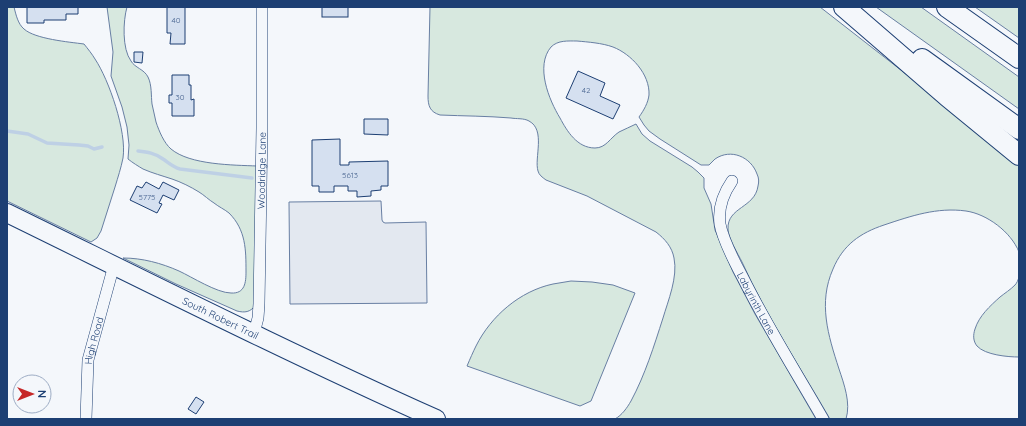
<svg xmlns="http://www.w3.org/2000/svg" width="1026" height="426" font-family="Quicksand,sans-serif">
<rect width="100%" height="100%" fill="#f4f7fb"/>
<g fill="#d7e8df" stroke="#687fa3">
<path d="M7 7H14C16 15 18 24 24 29 35 39 69 42 84 44 88 49 92 54 95 59 109 80 127 132 123 158 121 168 118 177 115 187 110 202 106 216 101 231L97 238 91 242 7 201Z"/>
<path d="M107 7H127C123 21 122 49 131 61 135 68 144 69 148 77 152 85 151 96 152 104 153 110 155 116 156 122 159 131 164 143 171 149 190 165 233 165 257 166L255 306C250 312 245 313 237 311L176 284 123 258C142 258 161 263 179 271 192 277 217 293 231 293 245 294 246 282 246 272 246 250 246 230 229 213 224 209 219 207 214 203 209 200 204 195 199 192 191 187 181 182 172 179 163 176 152 173 143 169 138 166 133 163 128 159L129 145 127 127 122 107 111 76 113 52Z"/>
<path d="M430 7H820L942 102 1019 165V252C1011 232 987 214 966 211 937 207 911 216 884 225 860 233 843 245 833 269 818 303 828 335 839 369 844 384 851 403 846 419H830C800 367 767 317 742 262 738 254 728 237 728 229 727 207 755 208 758 186 759 182 759 178 757 174 751 157 731 148 715 159 713 161 711 163 709 165H701L660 139 649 131 644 125 639 117C644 110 648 103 649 95 650 74 631 54 613 47 602 43 588 42 577 41 568 41 558 40 551 47 535 66 549 100 560 118 567 131 577 148 595 148 606 148 610 138 619 132 625 129 630 127 636 124L642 134 650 141 692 167 698 172 704 178V188L711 204 715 230 733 272 755 314 816 419H615C622 415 627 408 631 401 645 375 654 346 663 318 668 301 678 277 674 258 672 247 665 239 656 232L587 196 546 180C542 177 539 175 538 171 534 158 546 130 529 121 524 118 516 119 511 118 487 116 463 116 440 115 430 112 428 106 428 96Z"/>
<polygon points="876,7 921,7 1019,77 1019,109"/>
<polygon points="975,7 1019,7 1019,38"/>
<path d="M1019 277V357C1008 357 985 355 977 346 973 341 973 335 975 329 979 316 990 306 1000 297 1005 293 1010 290 1015 285 1017 283 1018 280 1019 277Z"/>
<path d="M571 281 592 282 613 285 635 293 591 401 580 406 467 366C470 359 473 352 476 346 491 316 520 291 553 284 559 283 565 282 571 281Z"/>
</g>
<polygon fill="#e3e8f0" stroke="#687fa3" points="381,201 382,220 383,222 385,223 426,222 427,303 290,304 289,202"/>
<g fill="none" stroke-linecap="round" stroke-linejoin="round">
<g stroke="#bed0e5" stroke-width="3.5">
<polyline points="7,131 28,134 47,143 79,145 88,146 94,149 102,147"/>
<path d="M138 151C147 152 155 153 163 159 169 163 173 167 180 169L252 178"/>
</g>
</g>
<g fill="#d5e0f0" stroke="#1d3f73">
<polygon points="27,7 78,7 78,14 66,14 66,20 44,20 44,23 27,23"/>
<polygon points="167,7 185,7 185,44 170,44 171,33 167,33"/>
<rect x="322" y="7" width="26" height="10"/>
<polygon points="134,52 143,52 142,63 134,62"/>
<polygon points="578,71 605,83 600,96 620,105 613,119 566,98"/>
<polygon points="172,75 189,75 189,85 191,85 191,100 194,99 194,116 172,116 172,103 169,103 169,95 172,95"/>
<polygon points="364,119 388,119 388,135 364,134"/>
<polygon points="340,139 340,165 349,165 349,162 388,161 388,186 381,186 381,190 371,191 371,196 357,197 357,191 348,191 348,186 334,186 334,192 319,192 319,186 312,186 312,140"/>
<polygon points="146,182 159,189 163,182 179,190 174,200 163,195 159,203 162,204 157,213 130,200 137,186 142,188"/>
<polygon points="196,397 204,402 196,414 188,409"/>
</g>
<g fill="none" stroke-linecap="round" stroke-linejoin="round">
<g stroke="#1d3f73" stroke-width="12">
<g id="street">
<path id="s1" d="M732 181C723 194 718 209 720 224 723 241 735 263 743 278 767 326 796 372 823 419"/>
<path id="s2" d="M254 333 258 318 259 304 262 128V7"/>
<path id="s3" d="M86 419 88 360 114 265"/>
</g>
</g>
<g stroke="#1d3f73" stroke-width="20">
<g id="primary">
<path id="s4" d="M7 213C150 283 291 354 436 419"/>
</g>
</g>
<g stroke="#1d3f73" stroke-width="22">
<g id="highway">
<polyline points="844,7 947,96 1019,155"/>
<polyline points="947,7 1019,58"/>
<polyline points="922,59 1019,129"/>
</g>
</g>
<use href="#street" stroke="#f4f7fb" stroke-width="11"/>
<use href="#primary" stroke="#f4f7fb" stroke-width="18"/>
<use href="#highway" stroke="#f4f7fb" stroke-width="20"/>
</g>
<g text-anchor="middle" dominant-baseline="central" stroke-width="3" stroke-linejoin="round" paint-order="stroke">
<g font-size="8" fill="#4b6792">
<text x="176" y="20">40</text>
<text x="586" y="90">42</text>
<text x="180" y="97">30</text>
<text x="350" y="175">5613</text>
<text x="147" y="197">5775</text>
</g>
<g font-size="10" fill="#1d3f73" stroke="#f4f7fb">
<text stroke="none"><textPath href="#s2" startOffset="163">Woodridge Lane</textPath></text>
<text stroke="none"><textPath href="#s1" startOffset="133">Labyrinth Lane</textPath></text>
<text stroke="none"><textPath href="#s4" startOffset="238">South Robert Trail</textPath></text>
<text stroke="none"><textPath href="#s3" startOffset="79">High Road</textPath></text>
</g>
</g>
<rect width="1026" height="426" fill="none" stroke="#1d3f73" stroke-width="16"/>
<g transform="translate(32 394) rotate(90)"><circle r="19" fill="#f4f7fb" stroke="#9eadc5"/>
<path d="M0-3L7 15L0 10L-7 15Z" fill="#c62828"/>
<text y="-6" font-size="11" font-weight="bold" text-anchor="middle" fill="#1d3f73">N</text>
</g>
</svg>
